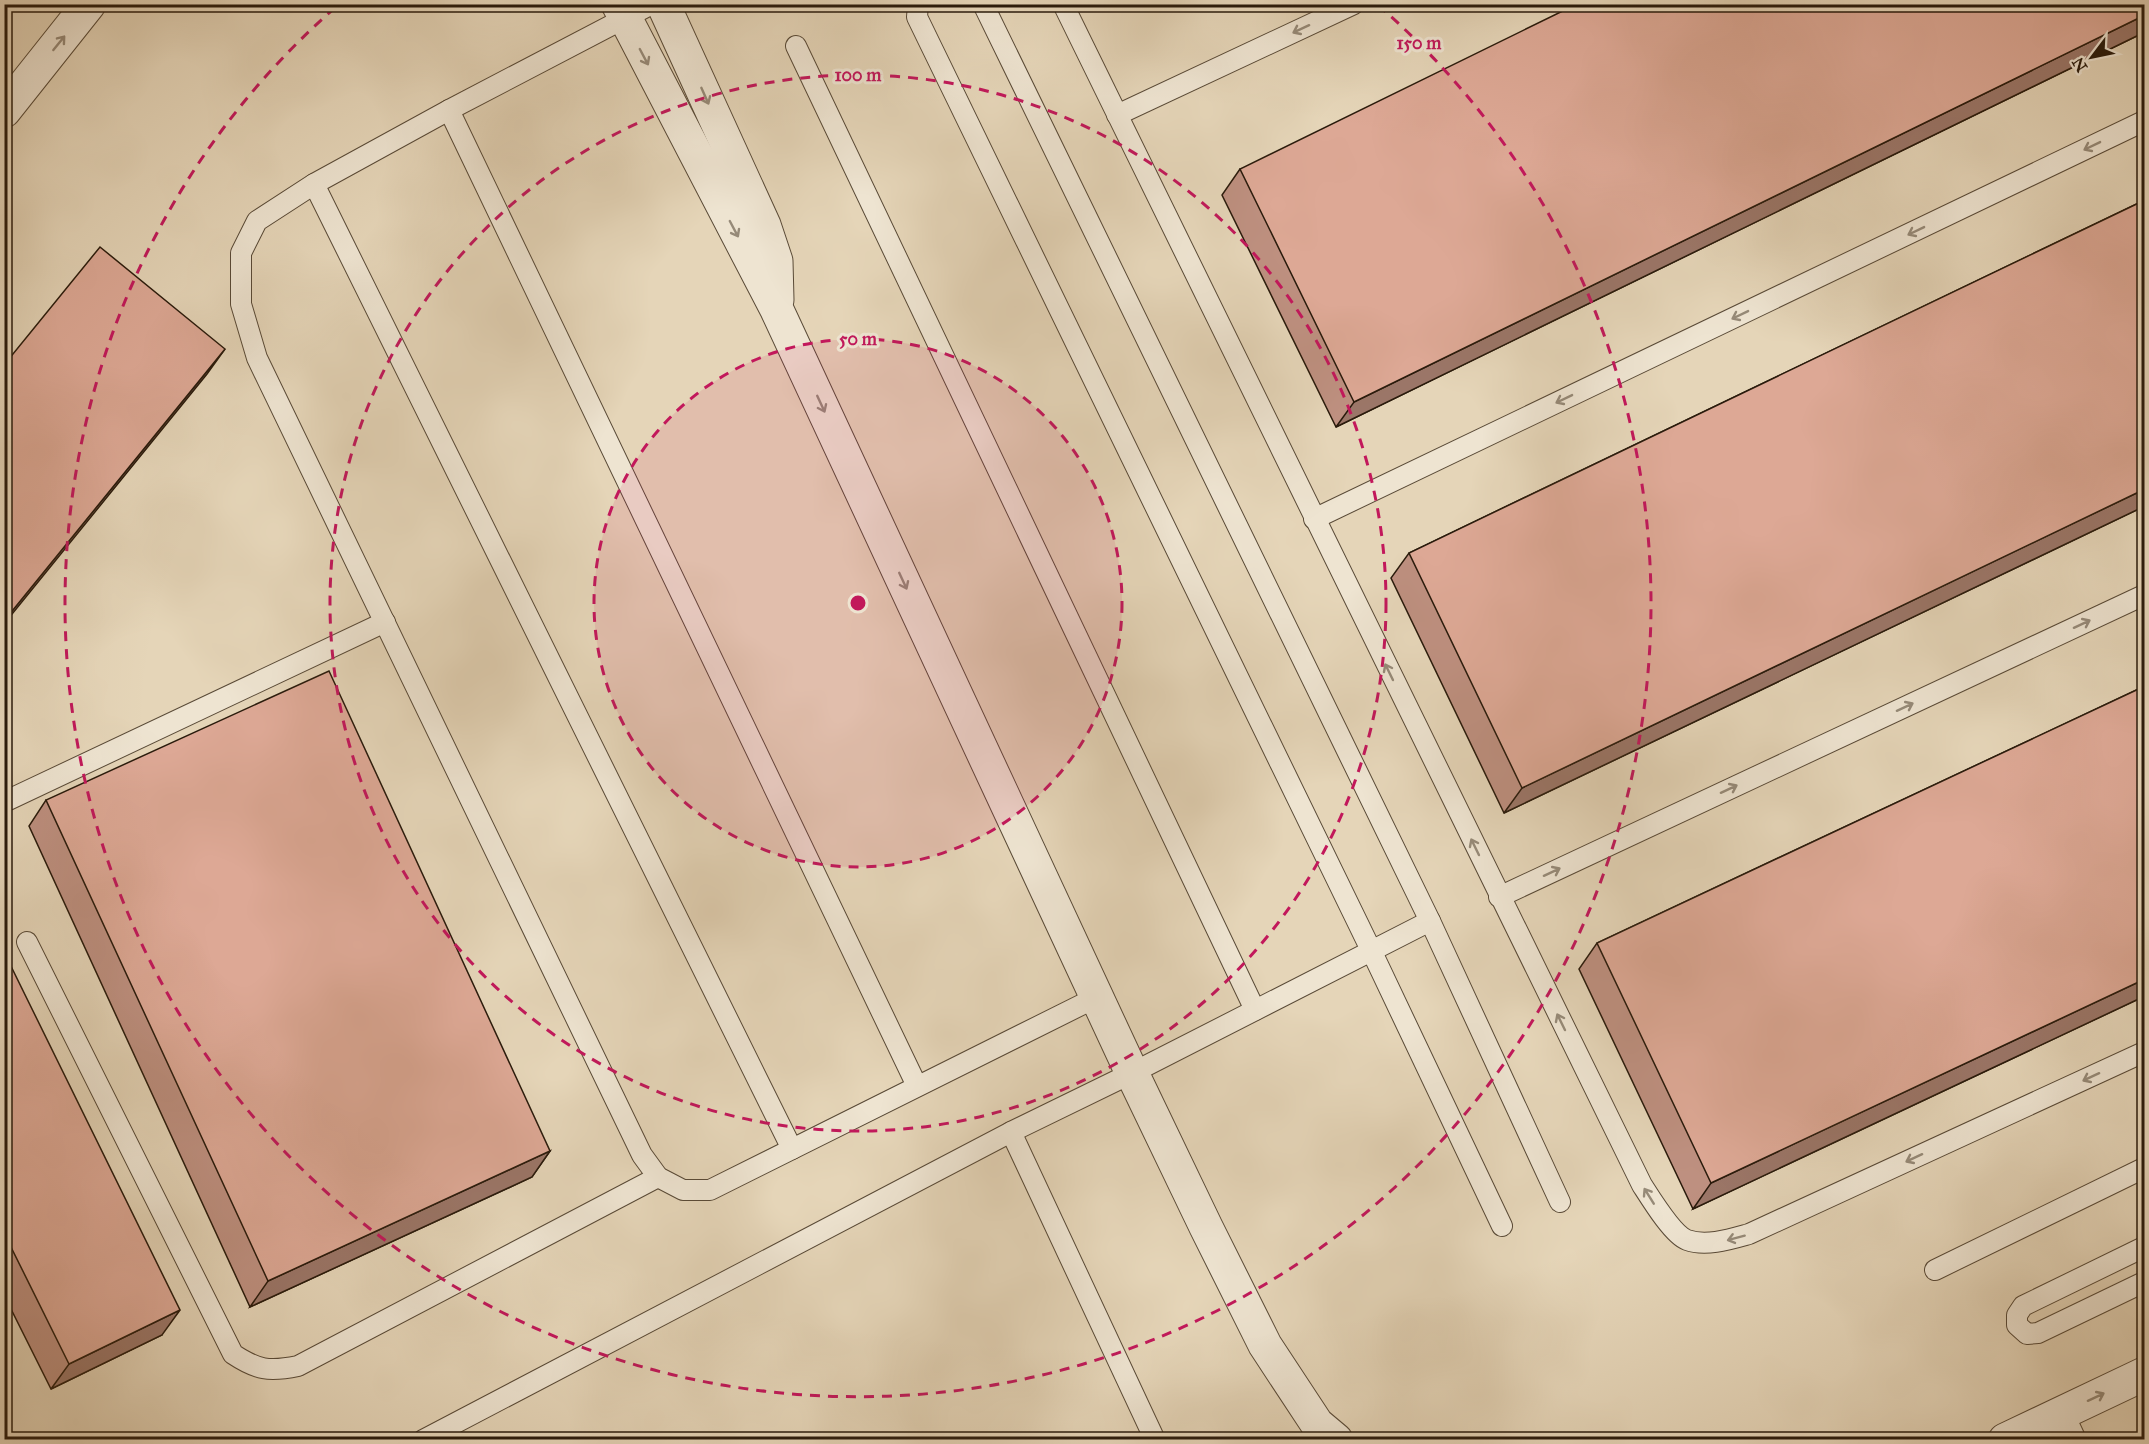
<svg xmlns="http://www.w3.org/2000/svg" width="2149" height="1444" font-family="'IM FELL Great Primer',serif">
<rect width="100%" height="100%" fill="#e5d5b8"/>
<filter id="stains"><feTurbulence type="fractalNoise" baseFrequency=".00333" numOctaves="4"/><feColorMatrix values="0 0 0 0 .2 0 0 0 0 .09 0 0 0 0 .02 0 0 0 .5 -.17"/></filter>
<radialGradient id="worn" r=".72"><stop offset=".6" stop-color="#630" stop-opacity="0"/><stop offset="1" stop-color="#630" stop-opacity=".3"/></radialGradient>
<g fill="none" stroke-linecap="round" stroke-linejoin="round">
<g stroke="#594a37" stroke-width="22">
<g id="service">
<polyline points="652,4 449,110 314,184 257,221 241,253 241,304 257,358 642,1155 658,1177 683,1190 710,1190 1097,997"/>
<polyline points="918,4 917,17 1371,950 1502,1226"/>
<polyline points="983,4 1430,921 1560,1202"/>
<path d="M1063 4 1642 1185C1651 1199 1673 1235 1687 1240 1706 1247 1731 1239 1749 1234L2144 1052"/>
<polyline points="796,46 1255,1010"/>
<polyline points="449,110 917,1086"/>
<polyline points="1117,115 1354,4"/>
<polyline points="314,184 792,1149"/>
<polyline points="1314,519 2144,121"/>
<polyline points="4,802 385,622"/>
<polyline points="1499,897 2144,595"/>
<path d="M27 942 233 1354C257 1370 269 1372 298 1366L658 1177"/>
<polyline points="1011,1132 1155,1440"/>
<polyline points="2144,1247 2023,1306 2017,1315 2017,1325 2027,1334 2038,1333 2144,1282"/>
<polyline points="1935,1270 2144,1168"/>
<polyline points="2063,1412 2076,1440"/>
<polyline points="423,1440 1011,1132 1132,1073 1430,921"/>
</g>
</g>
<g stroke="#594a37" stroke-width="35">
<g id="tertiary">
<polyline points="618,4 777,310 1132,1073 1206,1227 1265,1345 1317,1424 1336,1440"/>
<polyline points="663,4 764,225 776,261 777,300"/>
<polyline points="4,111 89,4"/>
<polyline points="2005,1440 2144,1374"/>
</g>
</g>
<use href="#service" stroke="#eee4d1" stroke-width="20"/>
<use href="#tertiary" stroke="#eee4d1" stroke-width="33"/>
</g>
<g fill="#be9080" stroke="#2a1b0c" stroke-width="1.5">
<polygon points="2145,4 2145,32 1336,427 1222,195 1240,169"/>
<polygon points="2145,200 2145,506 1504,813 1391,578 1409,553"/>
<polygon points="2145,686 2145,996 1693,1209 1579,969 1597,943"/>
<polygon points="46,800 550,1151 532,1177 250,1307 29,826"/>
<polygon points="4,952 162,1335 51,1389 4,1295"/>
</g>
<g fill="#9b7668" stroke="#2a1b0c" stroke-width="1.5">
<polygon points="2145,15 2145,32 1336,427 1354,402"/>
<polygon points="225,349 207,374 4,624 4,621"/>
<polygon points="2145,489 2145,506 1504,813 1522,788"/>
<polygon points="2145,979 2145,996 1693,1209 1711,1183"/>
<polygon points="550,1151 532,1177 250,1307 268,1281"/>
<polygon points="180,1310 162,1335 51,1389 69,1364"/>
</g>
<g fill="#dda895" stroke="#2a1b0c" stroke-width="1.5">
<polygon points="1577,4 2145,4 2145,15 1354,402 1240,169"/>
<polygon points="2145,200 2145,489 1522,788 1409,553"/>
<polygon points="100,247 225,349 4,621 4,365"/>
<polygon points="329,671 550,1151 268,1281 46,800"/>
<polygon points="2145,686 2145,979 1711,1183 1597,943"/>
<polygon points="4,952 180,1310 69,1364 4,1233"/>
</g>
<defs><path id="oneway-shaft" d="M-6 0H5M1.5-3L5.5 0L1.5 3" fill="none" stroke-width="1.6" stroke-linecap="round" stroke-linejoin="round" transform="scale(1.5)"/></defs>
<g stroke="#968a78">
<use href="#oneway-shaft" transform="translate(1301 29) rotate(155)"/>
<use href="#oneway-shaft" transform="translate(59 43) rotate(-51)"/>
<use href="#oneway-shaft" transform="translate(644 57) rotate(62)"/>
<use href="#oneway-shaft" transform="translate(705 96) rotate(66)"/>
<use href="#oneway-shaft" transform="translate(2092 146) rotate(154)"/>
<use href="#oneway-shaft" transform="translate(734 229) rotate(62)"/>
<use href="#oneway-shaft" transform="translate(1916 231) rotate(154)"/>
<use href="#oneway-shaft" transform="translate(1740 315) rotate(154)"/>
<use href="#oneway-shaft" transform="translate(1564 399) rotate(154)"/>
<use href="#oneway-shaft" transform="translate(821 404) rotate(65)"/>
<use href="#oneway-shaft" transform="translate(903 581) rotate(65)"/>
<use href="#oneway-shaft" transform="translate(2082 624) rotate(-25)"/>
<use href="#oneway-shaft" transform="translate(1389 672) rotate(-116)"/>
<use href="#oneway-shaft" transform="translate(1905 707) rotate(-25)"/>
<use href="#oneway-shaft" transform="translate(1729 789) rotate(-25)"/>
<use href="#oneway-shaft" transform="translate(1475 847) rotate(-116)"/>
<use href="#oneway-shaft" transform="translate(1552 872) rotate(-25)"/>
<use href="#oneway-shaft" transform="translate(1561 1022) rotate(-116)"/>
<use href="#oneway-shaft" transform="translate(2091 1077) rotate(155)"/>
<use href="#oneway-shaft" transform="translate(1914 1158) rotate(155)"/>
<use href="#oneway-shaft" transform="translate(1649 1196) rotate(-122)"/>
<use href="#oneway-shaft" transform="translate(1736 1238) rotate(165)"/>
<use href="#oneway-shaft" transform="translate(2096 1397) rotate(-25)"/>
</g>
<circle cx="858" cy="603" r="264" fill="#c2185b" fill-opacity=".12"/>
<g fill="none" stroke="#c2185b" stroke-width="3" stroke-dasharray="10 8">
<circle cx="858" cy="603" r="264"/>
<circle cx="858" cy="603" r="528"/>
<path d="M1378 5A793 793 0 1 1 338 5"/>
</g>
<circle cx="858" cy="603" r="9" fill="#c2185b" stroke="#eee4d1" stroke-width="3"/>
<g font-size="18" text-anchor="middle" font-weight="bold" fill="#c2185b" stroke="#eee4d1" stroke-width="6" stroke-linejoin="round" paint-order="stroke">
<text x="1419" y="49">150 m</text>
<text x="858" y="81">100 m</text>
<text x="858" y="345">50 m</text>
</g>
<rect width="2149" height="1444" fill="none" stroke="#e5d5b8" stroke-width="24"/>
<rect x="6" y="6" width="2137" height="1432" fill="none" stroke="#2a1b0c" stroke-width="3"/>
<rect x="12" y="12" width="2125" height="1420" fill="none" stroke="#2a1b0c" stroke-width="1.5"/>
<g transform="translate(2092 57) rotate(238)" stroke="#eee4d1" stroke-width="4.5" paint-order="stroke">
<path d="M0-4.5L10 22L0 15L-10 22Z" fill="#2a1b0c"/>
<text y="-9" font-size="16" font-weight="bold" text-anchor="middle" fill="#2a1b0c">N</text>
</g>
<rect width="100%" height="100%" filter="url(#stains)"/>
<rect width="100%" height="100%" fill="url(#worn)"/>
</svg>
